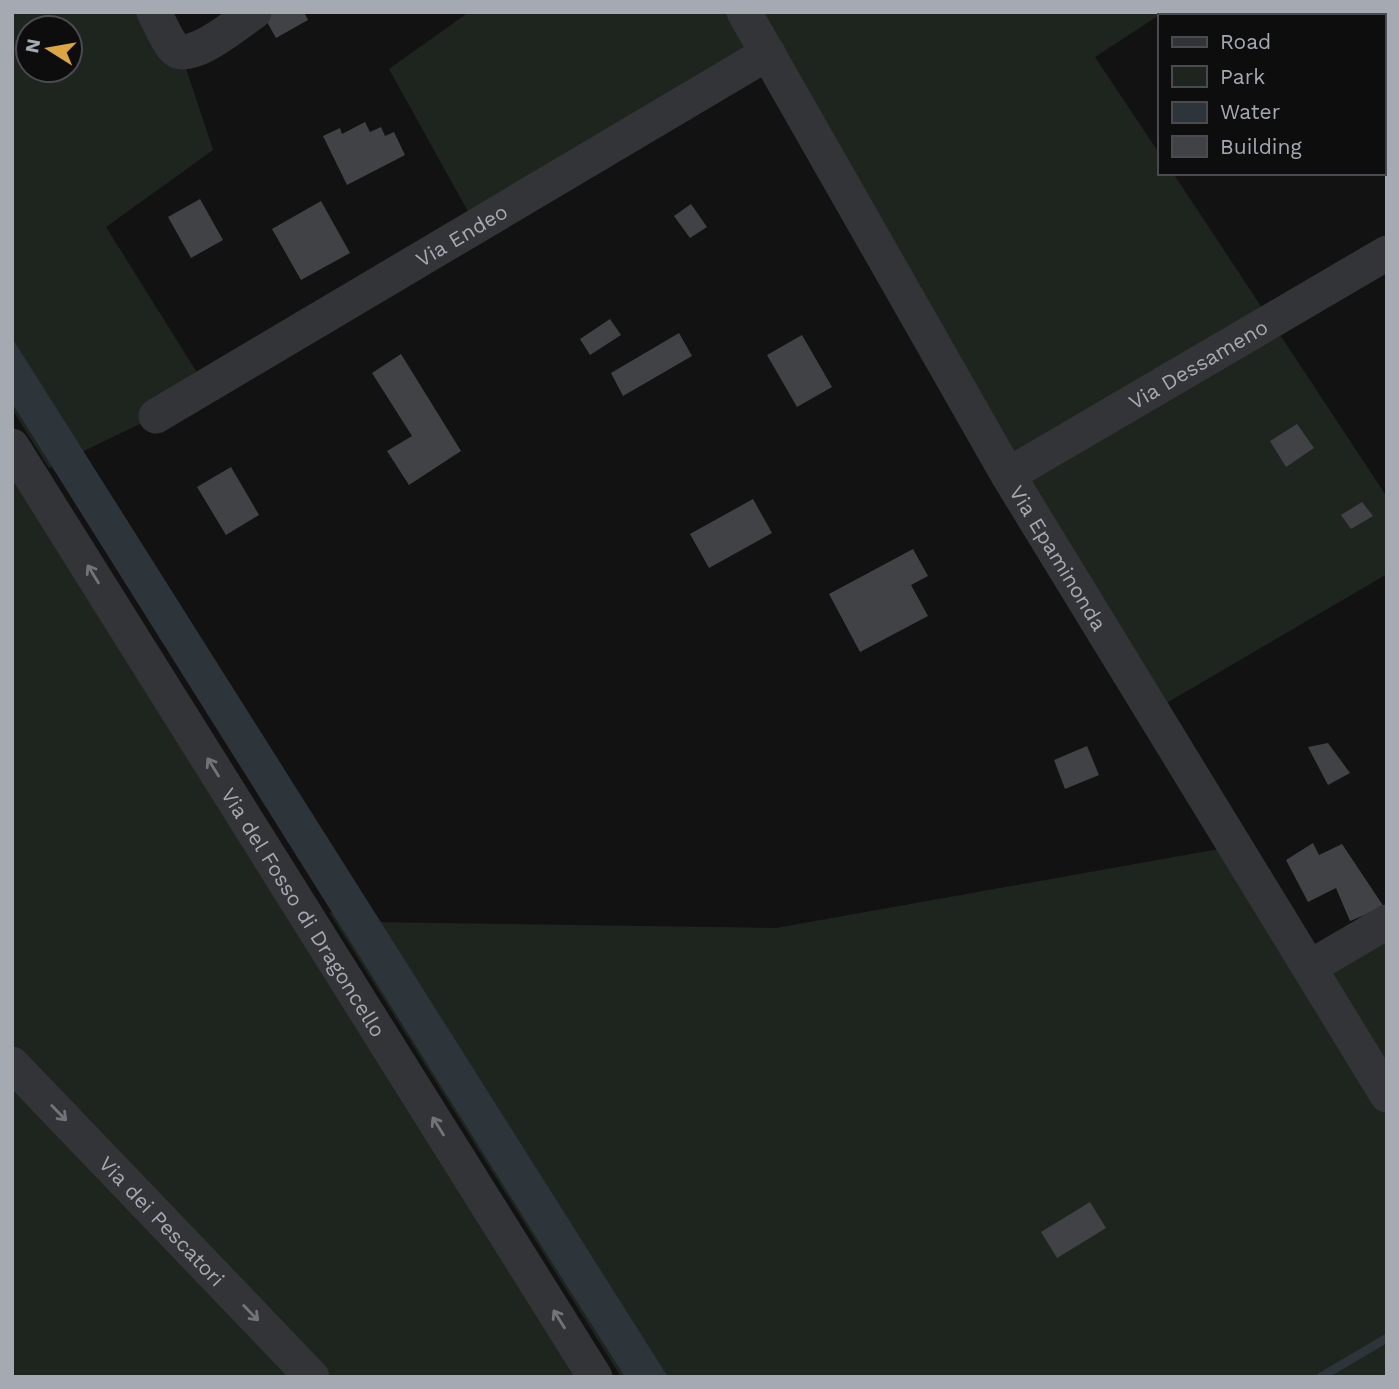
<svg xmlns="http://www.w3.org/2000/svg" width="1399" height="1389" font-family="'Work Sans',sans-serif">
<rect width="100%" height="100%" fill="#121213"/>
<g fill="#1e251f" fill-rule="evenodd">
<path d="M12 12H159L181 53 213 150 106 227 206 387 156 416 49 468 12 409ZM28 28H70V70H28Z"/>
<polygon points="469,12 1164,12 1095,57 1159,153 1159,173 1173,173 1387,497 1387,574 1153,711 768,53 476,226 389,69"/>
<polygon points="12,449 595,1377 12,1377"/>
<polygon points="1236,846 1310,967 1387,922 1387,1377 621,1377 329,912 365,922 776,928"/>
</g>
<polygon fill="#2d343a" points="12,338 668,1377 625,1377 541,1245 12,403"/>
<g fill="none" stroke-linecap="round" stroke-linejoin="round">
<polyline stroke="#2d343a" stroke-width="9" points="1321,1377 1387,1338"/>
</g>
<g fill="#414246">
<polygon points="268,12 304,12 308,20 276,38 263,15"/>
<polygon points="365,122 370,132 381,127 385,136 394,132 405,155 347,185 323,136 340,128 342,134"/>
<polygon points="200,199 223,240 191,258 168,217"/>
<polygon points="321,201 350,253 301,280 272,229"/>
<polygon points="691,204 707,227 690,238 674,216"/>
<polygon points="610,319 621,335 590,355 580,339"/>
<polygon points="679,333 692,356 623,396 611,373"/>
<polygon points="802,335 832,387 797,407 767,355"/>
<polygon points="401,354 461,451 409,485 387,451 412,436 372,373"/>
<polygon points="1297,424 1314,448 1286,467 1270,441"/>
<polygon points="231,467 259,515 226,535 197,487"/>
<polygon points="753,499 772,533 709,568 690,534"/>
<polygon points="1362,502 1373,516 1351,529 1341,515"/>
<polygon points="913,549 928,576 911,585 928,616 860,652 829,594"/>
<polygon points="1328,743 1350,773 1328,785 1308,747"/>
<polygon points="1087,746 1099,775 1065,789 1054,760"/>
<polygon points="1313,843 1319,855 1342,844 1384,907 1350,921 1336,888 1308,902 1286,860"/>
<polygon points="1090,1202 1106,1228 1057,1258 1041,1232"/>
</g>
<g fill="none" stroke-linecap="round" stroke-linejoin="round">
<g stroke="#333437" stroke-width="35">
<path d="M154 12C160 23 165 37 173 47 188 66 239 22 254 12"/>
<path id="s1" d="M744 12 1008 475 1387 1095"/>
<path id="s2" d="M156 416 768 53"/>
<path id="s3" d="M12 446 595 1377"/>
<path id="s4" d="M1008 475 1387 253"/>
<polyline points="1310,967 1387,922"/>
<path id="s5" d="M12 1064 312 1377"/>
</g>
</g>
<defs><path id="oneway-shaft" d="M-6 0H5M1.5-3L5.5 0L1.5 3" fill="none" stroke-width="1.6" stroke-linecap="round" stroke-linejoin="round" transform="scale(1.75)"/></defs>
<g stroke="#72747b">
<use href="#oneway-shaft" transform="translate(93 574) rotate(-122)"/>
<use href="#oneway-shaft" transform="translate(213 767) rotate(-122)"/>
<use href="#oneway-shaft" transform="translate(59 1113) rotate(46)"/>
<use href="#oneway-shaft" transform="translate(438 1126) rotate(-122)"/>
<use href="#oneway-shaft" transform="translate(251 1313) rotate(46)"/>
<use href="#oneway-shaft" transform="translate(559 1319) rotate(-122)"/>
</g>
<g text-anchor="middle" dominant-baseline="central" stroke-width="6" stroke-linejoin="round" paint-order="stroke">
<g font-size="21" fill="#a5a9b2" stroke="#0d0d0e">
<text stroke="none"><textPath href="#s2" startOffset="355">Via Endeo</textPath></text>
<text stroke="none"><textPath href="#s4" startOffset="220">Via Dessameno</textPath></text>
<text stroke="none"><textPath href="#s1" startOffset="630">Via Epaminonda</textPath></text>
<text stroke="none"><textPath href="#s3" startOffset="550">Via del Fosso di Dragoncello</textPath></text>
<text stroke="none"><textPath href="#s5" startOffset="217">Via dei Pescatori</textPath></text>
</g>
</g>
<rect width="1399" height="1389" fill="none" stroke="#a5a9b2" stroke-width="28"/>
<rect x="1158" y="14" width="228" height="161" fill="#0d0d0e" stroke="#4a4b50" stroke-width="2"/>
<rect x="1172" y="37" width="35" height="10" fill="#333437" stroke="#4a4b50" stroke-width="2"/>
<text x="1220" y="49" font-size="21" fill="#a5a9b2">Road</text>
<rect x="1172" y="66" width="35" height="21" fill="#1e251f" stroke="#4a4b50" stroke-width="2"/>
<text x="1220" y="84" font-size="21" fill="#a5a9b2">Park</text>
<rect x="1172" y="102" width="35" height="21" fill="#2d343a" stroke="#4a4b50" stroke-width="2"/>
<text x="1220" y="119" font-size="21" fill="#a5a9b2">Water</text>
<rect x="1172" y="136" width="35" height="21" fill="#414246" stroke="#4a4b50" stroke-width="2"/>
<text x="1220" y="154" font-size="21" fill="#a5a9b2">Building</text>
<g transform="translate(49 49) rotate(281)"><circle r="33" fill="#0d0d0e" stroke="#4a4b50" stroke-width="2"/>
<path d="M0-5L12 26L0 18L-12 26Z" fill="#dca640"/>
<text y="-10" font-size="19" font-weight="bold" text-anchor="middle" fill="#a5a9b2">N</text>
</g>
</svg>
